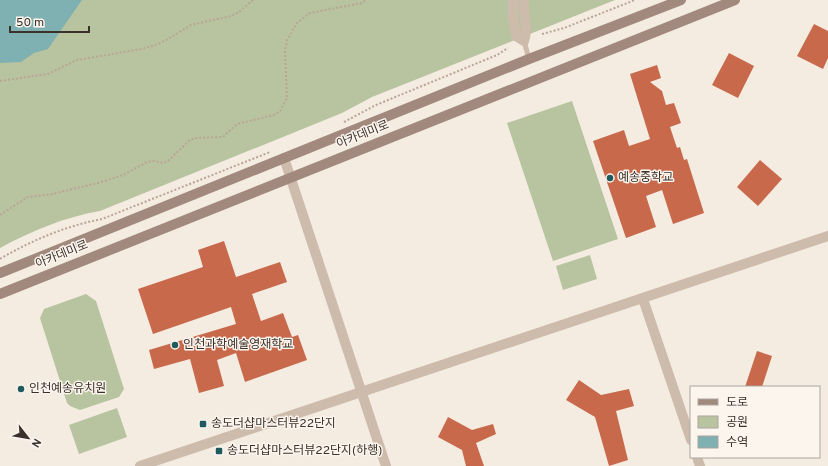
<svg xmlns="http://www.w3.org/2000/svg" width="828" height="466" font-family="Overpass,'Noto Sans KR',sans-serif">
<rect width="100%" height="100%" fill="#f4ebe1"/>
<g fill="#b8c4a0">
<path d="M0 0H615L372 97 342 113 100 211C65 217 31 231 0 248Z"/>
<polygon points="572,101 618,239 553,261 507,123"/>
<polygon points="590,255 597,279 563,290 556,266"/>
<polygon points="86,294 96,301 124,389 119,397 80,410 70,406 67,403 40,318 44,309"/>
<polygon points="117,408 127,437 79,454 69,425"/>
</g>
<polygon fill="#7fb0b2" points="0,0 82,0 48,49 34,53 21,62 0,63"/>
<g fill="#c8694b">
<polygon points="814,24 828,31 828,58 823,69 797,56"/>
<polygon points="729,53 754,66 738,98 712,85"/>
<polygon points="657,65 661,78 650,82 662,91 666,105 674,103 681,123 670,127 677,148 680,147 684,160 687,159 704,213 673,224 662,190 646,196 656,227 626,238 593,141 624,130 629,146 650,139 630,74"/>
<polygon points="760,160 782,179 758,206 737,187"/>
<polygon points="224,241 236,277 280,262 287,282 252,294 261,321 283,313 292,337 298,335 307,360 245,382 236,353 217,360 224,386 199,393 190,359 154,369 149,350 236,324 231,307 153,334 138,289 203,267 198,250"/>
<polygon points="757,351 772,356 762,387 745,387"/>
<polygon points="579,380 601,395 629,389 634,406 616,411 628,460 609,466 595,417 566,400"/>
<polygon points="448,417 472,430 493,424 496,434 476,443 484,466 466,466 462,450 438,437"/>
</g>
<g fill="none" stroke-linecap="round" stroke-linejoin="round">
<g stroke="#b9a596" stroke-width="2" stroke-dasharray="2 2" stroke-linecap="butt">
<polyline points="542,34 564,28 635,0"/>
<polyline points="0,81 48,74 77,60 142,49 161,43 191,25 231,16 239,12 253,0"/>
<polyline points="344,122 376,105 497,55 508,48"/>
<polyline points="0,215 28,197 52,194 98,183 123,175 147,162 153,161 163,163 168,161 190,140 195,138 223,137 237,124 274,115 280,111 287,98 285,52 287,40 297,23 310,13 362,3 366,0"/>
<path d="M0 259C32 240 66 226 102 219L270 152"/>
</g>
<polyline stroke="#cdbbac" stroke-width="5" points="524,41 529,59"/>
<g stroke="#cdbbac" stroke-width="10">
<path d="M513 0V17L516 36 524 41C529 27 523 16 524 0"/>
<polyline points="284,158 386,466"/>
<polyline points="643,299 691,440"/>
<polyline points="697,457 700,466"/>
<polyline points="140,466 828,236"/>
</g>
<g stroke="#a18a7d" stroke-width="10">
<polyline points="0,273 529,59 681,0"/>
<path d="M0 294C246 197 490 97 735 0"/>
</g>
</g>
<g fill="#1f5a5e" stroke="#fbf5ee" stroke-width="1.5">
<circle cx="610" cy="178" r="4"/>
<circle cx="175" cy="345" r="4"/>
<circle cx="21" cy="389" r="4"/>
<rect x="199" y="420" width="8" height="8" rx="2"/>
<rect x="215" y="447" width="8" height="8" rx="2"/>
</g>
<g text-anchor="middle" dominant-baseline="central" stroke-width="3" stroke-linejoin="round" paint-order="stroke">
<g font-size="12" fill="#3b302b" stroke="#fbf5ee">
<text transform="translate(363 135) rotate(-22)">아카데미로</text>
<text transform="translate(62 255) rotate(-22)">아카데미로</text>
</g>
<g font-size="12" fill="#3b302b" stroke="#fbf5ee" text-anchor="start">
<text x="618" y="178">예송중학교</text>
<text x="183" y="345">인천과학예술영재학교</text>
<text x="29" y="389">인천예송유치원</text>
<text x="211" y="424">송도더샵마스터뷰22단지</text>
<text x="227" y="451">송도더샵마스터뷰22단지(하행)</text>
</g>
</g>
<rect x="690" y="386" width="130" height="72" fill="#fbf5ee" stroke="#aea6a0"/>
<rect x="698" y="399" width="20" height="6" fill="#a18a7d" stroke="#aea6a0"/>
<text x="726" y="406" font-size="12" fill="#3b302b">도로</text>
<rect x="698" y="416" width="20" height="12" fill="#b8c4a0" stroke="#aea6a0"/>
<text x="726" y="426" font-size="12" fill="#3b302b">공원</text>
<rect x="698" y="436" width="20" height="12" fill="#7fb0b2" stroke="#aea6a0"/>
<text x="726" y="446" font-size="12" fill="#3b302b">수역</text>
<g transform="translate(28 438) rotate(121)" stroke="#fbf5ee" stroke-width="3" paint-order="stroke">
<path d="M0-3L7 15L0 10L-7 15Z" fill="#3b302b"/>
<text y="-6" font-size="11" font-weight="bold" text-anchor="middle" fill="#3b302b">N</text>
</g>
<path d="M10 26v6h79v-6" fill="none" stroke="#3b302b" stroke-width="2"/>
<text x="16" y="26" font-size="12" fill="#3b302b" stroke="#fbf5ee" stroke-width="3" paint-order="stroke">50 m</text>
</svg>
